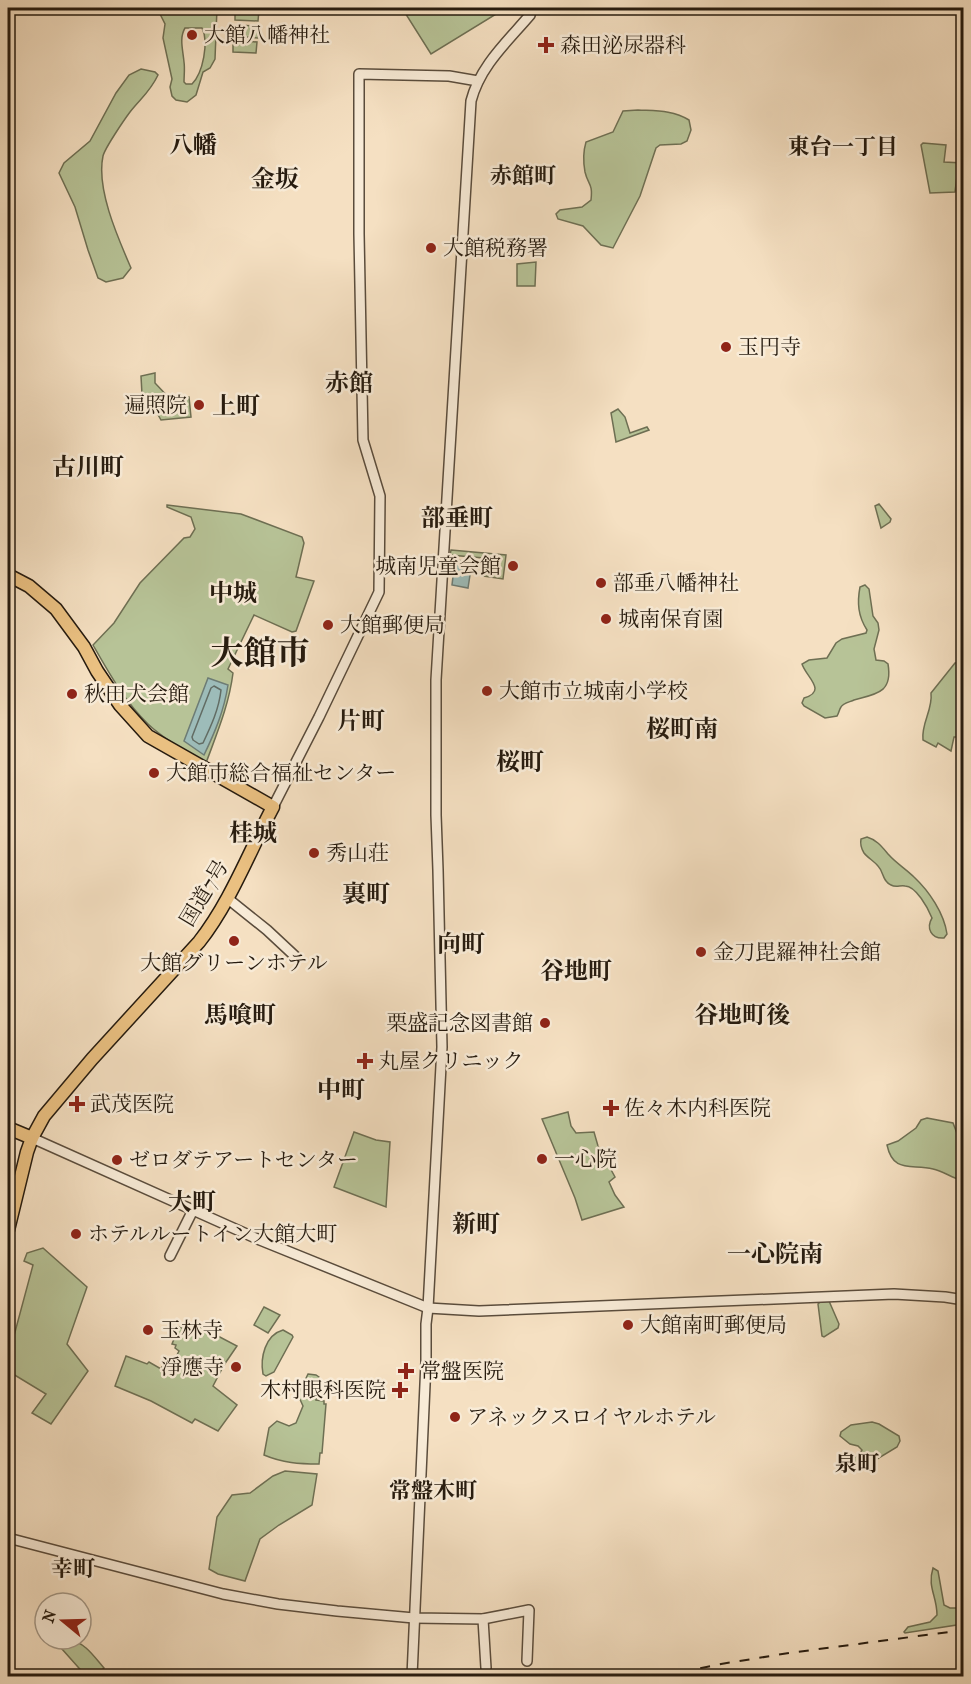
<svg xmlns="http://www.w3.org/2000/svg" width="971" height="1684" font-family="'IM FELL French Canon','Noto Serif JP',serif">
<rect width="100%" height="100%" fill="#f5e0c2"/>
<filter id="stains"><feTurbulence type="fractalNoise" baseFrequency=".00333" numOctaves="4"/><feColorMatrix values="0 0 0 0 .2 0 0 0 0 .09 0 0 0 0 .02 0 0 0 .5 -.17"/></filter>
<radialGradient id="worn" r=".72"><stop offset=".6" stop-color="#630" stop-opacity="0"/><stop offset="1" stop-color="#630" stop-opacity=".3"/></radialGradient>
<g fill="#b7c397" stroke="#6e6f53" stroke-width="1.5" fill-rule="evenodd">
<path d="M157 8H217L215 59 210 68 203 72 196 95 187 102 176 100 172 96 170 87 172 79 163 38 165 24ZM185 28H202C209 42 203 73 192 84H186L184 82C184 75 185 68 184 62 183 50 179 38 185 28Z"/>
<polygon points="402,8 506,8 431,54"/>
<polygon points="235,9 259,10 258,21 235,20"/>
<polygon points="235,25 258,26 258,38 234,36"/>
<polygon points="233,40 257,42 256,53 233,52"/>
<path d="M141 69 155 72 158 75C150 92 141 98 130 112 124 120 105 148 103 156 96 189 118 238 131 268L123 278 106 282 98 278 88 250 75 207 59 173 64 163 90 141 116 93 129 75Z"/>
<path d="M638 110C656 111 673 110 689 120L691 130 687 141 681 144 660 145 656 148 640 196 613 248 601 245 583 226 558 219 556 214 560 210 582 207 591 200C593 183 588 185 585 172 583 161 583 152 586 142L613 132 623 111Z"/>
<polygon points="923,143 946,145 944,162 963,163 963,176 957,176 955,192 930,193 921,145"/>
<polygon points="536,262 535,286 517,286 517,264"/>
<polygon points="155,373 155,383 172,401 177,398 189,397 191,417 161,420 157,413 143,413 141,376"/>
<polygon points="618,409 625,417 630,433 647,427 649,430 616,442 611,413"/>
<polygon points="879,504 891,519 890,522 881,528 875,506"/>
<path d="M167 505 241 514 302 537 304 543 296 577 314 581 296 631 292 632 254 615 228 669 233 673C229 705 217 733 206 763 186 751 165 740 148 724 125 702 109 673 93 645L114 623 140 583 184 538 190 537 195 529 191 517 167 507Z"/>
<polygon points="451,550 506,555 503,579 484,576 484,569 497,570 497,561 495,559 450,555"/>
<path d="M865 585 869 589 873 616 878 623 879 630 874 649 876 660 884 661 888 664C893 693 876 694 854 700 850 702 843 703 841 707 839 710 839 713 837 716L825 718 804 706 802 703 804 698C828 691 806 677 802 664L809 660 827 658 836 643 842 639 866 633 867 630C858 616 857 603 860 587Z"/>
<path d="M963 662V708L958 737H954L951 751 938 743 936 747 923 740C921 723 933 710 931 693L955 663Z"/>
<path d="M867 837C877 840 882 847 889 855 896 863 906 869 914 877 929 891 944 913 947 934L944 938C931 939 926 928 932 918 928 908 916 886 905 886 900 885 896 888 891 885 882 881 884 872 878 866 874 861 868 858 864 853 861 848 860 844 861 839Z"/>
<polygon points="568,1112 571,1126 576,1133 594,1132 598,1146 615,1177 609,1182 615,1195 624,1207 582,1220 575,1198 542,1119"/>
<path d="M927 1118 953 1123 963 1149V1178L960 1180C951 1177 942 1171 933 1169 910 1164 893 1173 887 1145L898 1141 916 1128 921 1120Z"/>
<polygon points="354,1132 376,1140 390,1142 386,1207 334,1187"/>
<polygon points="43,1248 87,1287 67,1344 88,1371 51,1424 32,1413 46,1394 8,1371 8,1358 33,1265 24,1261 27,1253"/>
<polygon points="828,1301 829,1301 839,1324 838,1328 824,1337 822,1336 818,1304 820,1302"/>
<polygon points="264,1307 280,1315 268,1333 254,1325"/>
<polygon points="185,1321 196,1326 197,1325 237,1346 224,1365 213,1386 237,1405 218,1431 195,1419 192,1423 151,1401 115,1386 126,1356 147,1364 149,1362 161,1369 162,1367 169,1370 179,1351 175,1348 176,1345 172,1344 179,1327 182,1328"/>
<path d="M283 1330 292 1335 293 1337 274 1372 266 1376 263 1374C260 1358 265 1335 283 1330Z"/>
<path d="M308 1374 316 1375 319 1377 316 1400 324 1401V1404H326L322 1453H320L319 1464C299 1464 283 1463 264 1455L269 1428 277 1421 289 1426 296 1423 303 1406 298 1395Z"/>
<polygon points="872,1422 879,1424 899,1436 900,1441 897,1447 859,1470 853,1470 848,1464 850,1459 858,1456 862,1450 858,1446 850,1444 840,1436 841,1432 851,1425"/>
<polygon points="285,1471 317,1474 312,1505 279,1525 260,1539 245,1581 218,1574 209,1569 217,1517 232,1495 250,1493 273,1476"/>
<path d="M933 1568 938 1571 944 1605 950 1608H963V1624L905 1633 904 1632 908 1627 930 1622 937 1615C937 1596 927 1587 933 1568Z"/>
<path d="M71 1641C84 1641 96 1659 104 1668L96 1676H86L62 1649Z"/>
</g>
<g fill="#9dbcb9" stroke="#6d7c75" stroke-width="1.5">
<polygon points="455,560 472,562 468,588 452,585"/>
<path d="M208 678 228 685C224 711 215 732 204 755L184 741Z"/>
</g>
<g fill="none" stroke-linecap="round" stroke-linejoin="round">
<path stroke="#626c64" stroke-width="1.5" d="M214 686 221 690C219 709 211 726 203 743L199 744 193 740 192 737 211 688Z"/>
<g stroke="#5a4c3c" stroke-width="12">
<g id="tertiary">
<polyline points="273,807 319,717 379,592 380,496 363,440 359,234 359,74 449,76 478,81"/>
<polyline points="227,898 267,930 297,958"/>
<polyline points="32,1138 260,1240 428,1308 479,1311 894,1294 945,1297 964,1300"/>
<polyline points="170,1256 193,1210"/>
<polyline points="8,1538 223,1594 278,1604 337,1611 414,1618 483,1619 529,1610 527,1661"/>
<polyline points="483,1619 486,1668"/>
<path d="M412 1676 426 1362V1324L428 1308 442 1047 438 870 436 815V680L471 101C480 66 507 42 530 15L532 8"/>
</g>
</g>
<g stroke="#261b0f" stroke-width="15">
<polyline id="primary" points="8,1128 32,1138"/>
</g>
<g stroke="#261b0f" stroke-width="15">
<path id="trunk" d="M8 575 29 586 56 609 84 647 97 671 120 705 148 736 273 807C249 852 231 901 199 942L92 1059 44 1116 32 1138 27 1152 8 1230"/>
</g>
<use href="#tertiary" stroke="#f8ebd7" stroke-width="9"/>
<use href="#primary" stroke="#eac081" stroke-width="12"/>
<use href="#trunk" stroke="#eac081" stroke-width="12"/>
<polyline stroke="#261b0f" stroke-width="2" stroke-dasharray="10 10" stroke-linecap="butt" points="661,1676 721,1664 789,1653 964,1630"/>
</g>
<g fill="#8f2418" stroke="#f8ebd7" stroke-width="2">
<circle cx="192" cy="35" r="6"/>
<path d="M543 36h6v6h6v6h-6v6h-6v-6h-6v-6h6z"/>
<circle cx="431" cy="248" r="6"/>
<circle cx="726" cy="347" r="6"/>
<circle cx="199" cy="405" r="6"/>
<circle cx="513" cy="566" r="6"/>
<circle cx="601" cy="583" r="6"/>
<circle cx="606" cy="619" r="6"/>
<circle cx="328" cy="625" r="6"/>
<circle cx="487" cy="691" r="6"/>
<circle cx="72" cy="694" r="6"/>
<circle cx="154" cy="773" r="6"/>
<circle cx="314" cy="853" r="6"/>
<circle cx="234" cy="941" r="6"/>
<circle cx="701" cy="952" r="6"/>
<circle cx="545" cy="1023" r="6"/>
<path d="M362 1052h6v6h6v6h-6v6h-6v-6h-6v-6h6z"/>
<path d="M74 1095h6v6h6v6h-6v6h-6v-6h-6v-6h6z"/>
<path d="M608 1099h6v6h6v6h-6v6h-6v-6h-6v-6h6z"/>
<circle cx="542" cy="1159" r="6"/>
<circle cx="117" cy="1160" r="6"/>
<circle cx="76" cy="1234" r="6"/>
<circle cx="628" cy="1325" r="6"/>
<circle cx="148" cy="1330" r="6"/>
<circle cx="236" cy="1367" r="6"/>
<path d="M403 1362h6v6h6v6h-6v6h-6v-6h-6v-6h6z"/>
<path d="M397 1381h6v6h6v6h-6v6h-6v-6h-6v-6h6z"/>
<circle cx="455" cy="1417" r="6"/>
</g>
<g text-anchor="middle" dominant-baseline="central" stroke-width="5" stroke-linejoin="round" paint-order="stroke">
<g font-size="21" fill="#261b0f" stroke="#f8ebd7" text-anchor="start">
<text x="204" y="35">大館八幡神社</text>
<text x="560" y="45">森田泌尿器科</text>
<text x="443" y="248">大館税務署</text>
<text x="738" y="347">玉円寺</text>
<text x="187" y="405" text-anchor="end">遍照院</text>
<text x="501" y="566" text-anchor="end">城南児童会館</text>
<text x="613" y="583">部垂八幡神社</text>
<text x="618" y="619">城南保育園</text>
<text x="340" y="625">大館郵便局</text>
<text x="499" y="691">大館市立城南小学校</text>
<text x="84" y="694">秋田犬会館</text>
<text x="166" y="773">大館市総合福祉センター</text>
<text x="326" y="853">秀山荘</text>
<text x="713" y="952">金刀毘羅神社会館</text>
<text x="234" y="963" text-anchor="middle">大館グリーンホテル</text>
<text x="533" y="1023" text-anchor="end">栗盛記念図書館</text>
<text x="378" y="1061">丸屋クリニック</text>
<text x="90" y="1104">武茂医院</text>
<text x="624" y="1108">佐々木内科医院</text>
<text x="554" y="1159">一心院</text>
<text x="129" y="1160">ゼロダテアートセンター</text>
<text x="88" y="1234">ホテルルートイン大館大町</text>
<text x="640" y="1325">大館南町郵便局</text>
<text x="160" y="1330">玉林寺</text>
<text x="224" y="1367" text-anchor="end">淨應寺</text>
<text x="420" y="1371">常盤医院</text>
<text x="386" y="1390" text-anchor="end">木村眼科医院</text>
<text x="467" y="1417">アネックスロイヤルホテル</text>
</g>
<g font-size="21" fill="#261b0f" stroke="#f8ebd7">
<text transform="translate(204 893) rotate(-59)">国道7号</text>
</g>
<g font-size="22" font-weight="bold" fill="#261b0f" stroke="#f8ebd7">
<text x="843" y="147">東台一丁目</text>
<text x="523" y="176">赤館町</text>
<text x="857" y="1464">泉町</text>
<text x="433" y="1491">常盤木町</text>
<text x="73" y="1569">幸町</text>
</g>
<g font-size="24" font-weight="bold" fill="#261b0f" stroke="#f8ebd7">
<text x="193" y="145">八幡</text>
<text x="275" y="179">金坂</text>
<text x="349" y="383">赤館</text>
<text x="236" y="406">上町</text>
<text x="88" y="467">古川町</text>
<text x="457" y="518">部垂町</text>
<text x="233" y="593">中城</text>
<text x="361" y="721">片町</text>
<text x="682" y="729">桜町南</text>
<text x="520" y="762">桜町</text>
<text x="253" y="833">桂城</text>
<text x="366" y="894">裏町</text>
<text x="461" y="944">向町</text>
<text x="576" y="971">谷地町</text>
<text x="240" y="1015">馬喰町</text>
<text x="742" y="1015">谷地町後</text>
<text x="341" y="1090">中町</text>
<text x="192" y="1202">大町</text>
<text x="476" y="1224">新町</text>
<text x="775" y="1254">一心院南</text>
</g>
<g font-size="33" font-weight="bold" fill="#261b0f" stroke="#f8ebd7">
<text x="260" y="653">大館市</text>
</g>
</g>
<rect width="971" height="1684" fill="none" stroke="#f5e0c2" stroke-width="30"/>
<rect x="9" y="9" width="953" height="1666" fill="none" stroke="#261b0f" stroke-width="3"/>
<rect x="15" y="15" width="941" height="1654" fill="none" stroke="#261b0f" stroke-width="1.5"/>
<g transform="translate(63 1621) rotate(289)"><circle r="28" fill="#f8ebd7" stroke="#a49887" stroke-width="1.5"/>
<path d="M0-4.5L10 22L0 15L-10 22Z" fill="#8f2418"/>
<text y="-9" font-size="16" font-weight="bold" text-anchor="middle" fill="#261b0f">N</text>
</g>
<rect width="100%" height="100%" filter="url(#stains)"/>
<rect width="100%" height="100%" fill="url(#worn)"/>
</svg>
